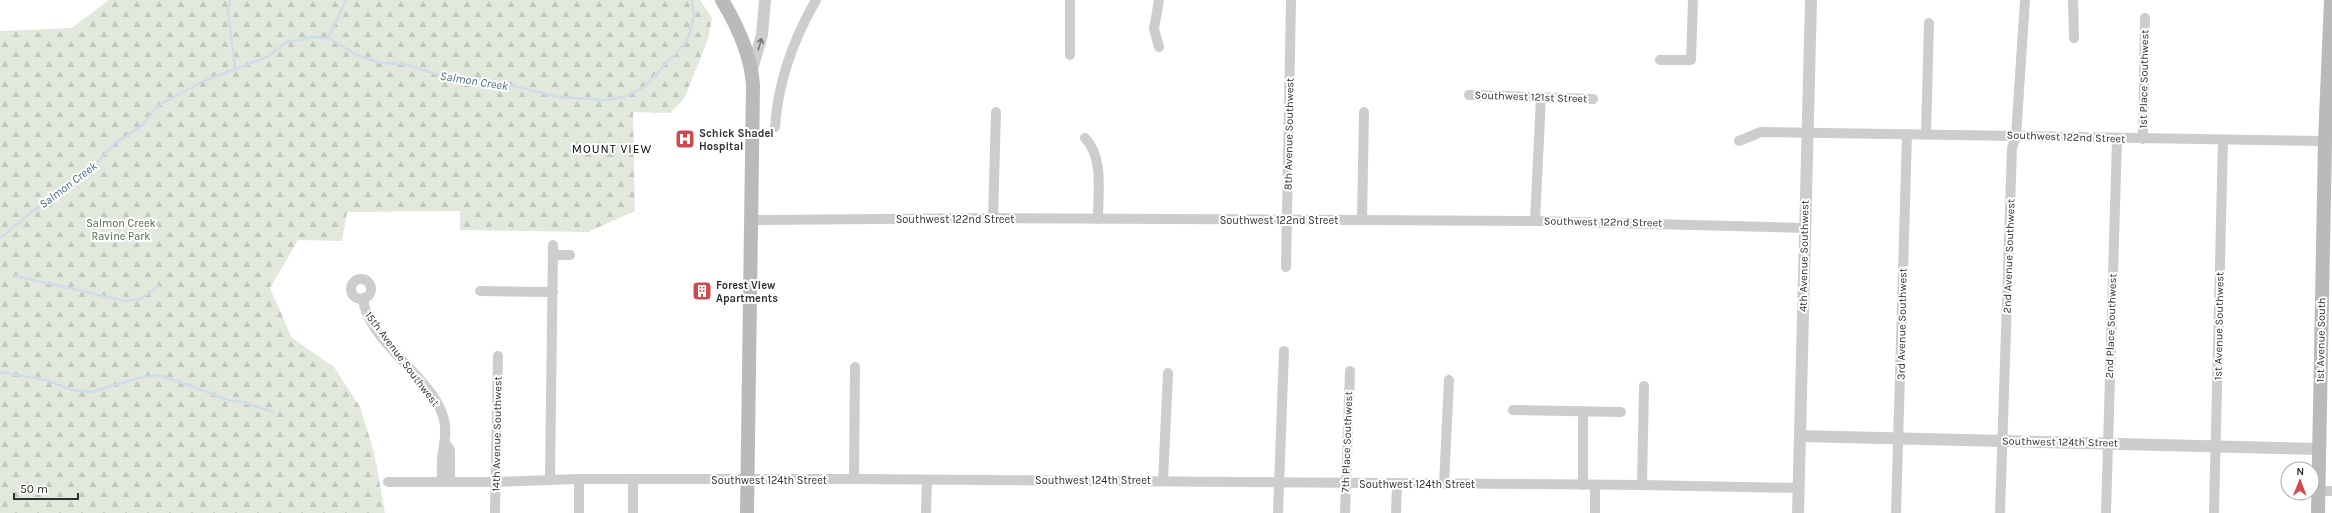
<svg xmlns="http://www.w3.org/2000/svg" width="2332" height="513" font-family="Karla,sans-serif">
<defs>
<pattern id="forest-firs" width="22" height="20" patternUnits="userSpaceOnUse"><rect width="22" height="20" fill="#e3e8dd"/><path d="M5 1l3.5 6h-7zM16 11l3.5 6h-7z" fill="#c3c7be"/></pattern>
</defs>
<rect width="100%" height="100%" fill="#fff"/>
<polygon fill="url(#forest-firs)" points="109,0 700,0 712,18 708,39 684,99 670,113 633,112 635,211 588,232 460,230 460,211 347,212 342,241 298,240 270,288 292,338 334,367 360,407 374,452 385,513 0,513 0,31 72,28"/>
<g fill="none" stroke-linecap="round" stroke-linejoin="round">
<g stroke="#cfdde8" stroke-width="2.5">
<polyline points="230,0 228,11 235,68"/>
<polyline points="328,38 346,0"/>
<polyline points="0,238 69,182 99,161 114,144 143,125 157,106 204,81 267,57 287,42 313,37 328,38 357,55 381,63 405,64 436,74 502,83 558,97 605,100 624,97 644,87 679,50 686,42 690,31 694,14 692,0"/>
<polyline points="16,276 125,301 141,299 158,286"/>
<polyline points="0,372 46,380 72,390 92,392 138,378 159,375 189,385 228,400 243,402 273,412"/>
</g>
<g stroke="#cdcdcd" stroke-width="10">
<polyline points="2073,0 2074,38"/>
<polyline points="1159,47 1154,29 1159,0"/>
<polyline points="1070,55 1070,0"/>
<polyline points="1660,60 1691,60 1693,0"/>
<polyline points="1469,95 1593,99"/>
<path d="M775 127C778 83 794 38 816 0"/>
<polyline points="1926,133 1929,23"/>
<path d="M1085 138C1104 157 1098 194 1098 219"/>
<polyline points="2143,139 2145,18"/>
<polyline points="1739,141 1761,132 2325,141"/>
<polyline points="993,218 996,112"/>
<polyline points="752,220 993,218 1535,221 1805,228"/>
<polyline points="1362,220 1364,112"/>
<polyline points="1535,221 1541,97"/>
<polyline points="553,255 570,255"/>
<polyline points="1286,267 1291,0"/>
<circle cx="361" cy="289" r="10"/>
<polyline points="480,291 553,292"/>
<path d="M363 298C366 340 431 376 443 416 447 428 445 439 443 451 441 461 442 472 442 482"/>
<polyline points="1513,410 1621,412"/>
<polyline points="446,444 450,450 450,482"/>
<polyline points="854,479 855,367"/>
<polyline points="550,480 553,245"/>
<polyline points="1163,481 1168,373"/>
<polyline points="388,482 495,482 579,479 854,479 1642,485 1798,488"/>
<polyline points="1444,484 1449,380"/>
<polyline points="1583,485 1583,411"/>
<polyline points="1642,485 1644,386"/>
<polyline points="2318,491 2332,491"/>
<polyline points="495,513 498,356"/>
<polyline points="579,513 579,479"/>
<polyline points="633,513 633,480"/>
<polyline points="926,513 927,480"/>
<polyline points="1278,513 1284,351"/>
<polyline points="1345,513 1350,371"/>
<polyline points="1396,513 1397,484"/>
<polyline points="1595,513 1595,485"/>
<polyline points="1896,513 1907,134"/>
<polyline points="2000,513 2012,148 2016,136 2025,0"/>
<polyline points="2106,513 2117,139"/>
<polyline points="2214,513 2223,140"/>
</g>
<g stroke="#cdcdcd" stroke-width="12">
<polyline points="752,69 762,35 765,0"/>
<polyline points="1800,436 2320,449"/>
<polyline points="1798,513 1811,0"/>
</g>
<g stroke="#bababa" stroke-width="14">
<path d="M722 0C737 25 751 55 753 85L747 513"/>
<polyline points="2318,513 2325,141 2331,0"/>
</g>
</g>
<defs><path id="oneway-shaft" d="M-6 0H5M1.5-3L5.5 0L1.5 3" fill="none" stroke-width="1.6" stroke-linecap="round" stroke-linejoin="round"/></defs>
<use stroke="#777" href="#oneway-shaft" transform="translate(760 44) rotate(-73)"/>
<defs>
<g id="hospital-square" transform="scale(1)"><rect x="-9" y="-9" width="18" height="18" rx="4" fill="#d0494d" stroke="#fff"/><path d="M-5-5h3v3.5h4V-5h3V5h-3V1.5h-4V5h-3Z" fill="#fff"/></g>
<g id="building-square" transform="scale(1)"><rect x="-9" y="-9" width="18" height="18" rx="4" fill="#d0494d" stroke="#fff"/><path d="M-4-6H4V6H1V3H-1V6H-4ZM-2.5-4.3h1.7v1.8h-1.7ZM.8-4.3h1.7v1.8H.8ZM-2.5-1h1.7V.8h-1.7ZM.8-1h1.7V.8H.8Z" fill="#fff"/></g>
</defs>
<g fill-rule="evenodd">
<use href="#hospital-square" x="685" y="139"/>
<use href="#building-square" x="702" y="291"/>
</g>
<g text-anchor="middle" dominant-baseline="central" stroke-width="4" stroke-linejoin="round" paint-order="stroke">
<g font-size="11" fill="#303030" stroke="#fff">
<text transform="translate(2144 79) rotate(-89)">1st Place Southwest</text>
<text transform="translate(1531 97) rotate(2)">Southwest 121st Street</text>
<text transform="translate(1289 134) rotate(-89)">8th Avenue Southwest</text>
<text transform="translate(2066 137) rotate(2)">Southwest 122nd Street</text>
<text x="955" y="219">Southwest 122nd Street</text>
<text x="1279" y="220">Southwest 122nd Street</text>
<text transform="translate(1603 222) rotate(1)">Southwest 122nd Street</text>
<text transform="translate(1804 256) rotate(-89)">4th Avenue Southwest</text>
<text transform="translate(2009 256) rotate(-88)">2nd Avenue Southwest</text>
<text transform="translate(1902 324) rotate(-89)">3rd Avenue Southwest</text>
<text transform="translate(2111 326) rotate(-88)">2nd Place Southwest</text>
<text transform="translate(2219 326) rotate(-89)">1st Avenue Southwest</text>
<text transform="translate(2321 340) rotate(-89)">1st Avenue South</text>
<text transform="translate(402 359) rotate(53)">15th Avenue Southwest</text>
<text transform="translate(497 434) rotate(-89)">14th Avenue Southwest</text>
<text transform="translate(1347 442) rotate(-88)">7th Place Southwest</text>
<text transform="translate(2060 442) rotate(1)">Southwest 124th Street</text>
<text x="769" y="480">Southwest 124th Street</text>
<text x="1093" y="480">Southwest 124th Street</text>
<text x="1417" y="484">Southwest 124th Street</text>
</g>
<g font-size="11" font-weight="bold" fill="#303030" stroke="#fff" text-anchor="start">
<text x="699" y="133">Schick Shadel<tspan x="699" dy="13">Hospital</tspan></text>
<text x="716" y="285">Forest View<tspan x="716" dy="13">Apartments</tspan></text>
</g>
<g font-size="11" fill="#526743" stroke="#fff">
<text x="121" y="223">Salmon Creek<tspan x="121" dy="13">Ravine Park</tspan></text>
</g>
<g font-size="12" font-style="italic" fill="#476d89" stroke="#fff">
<text transform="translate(474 81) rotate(9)">Salmon Creek</text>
<text transform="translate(68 185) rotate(-37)">Salmon Creek</text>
</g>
<g font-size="12" letter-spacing="1" fill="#000" stroke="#fff">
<text x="612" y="149">MOUNT VIEW</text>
</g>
</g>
<g transform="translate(2300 481) rotate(1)"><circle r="19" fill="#ffffff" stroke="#acacac"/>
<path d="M0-3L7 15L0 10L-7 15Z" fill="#d0494d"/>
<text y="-6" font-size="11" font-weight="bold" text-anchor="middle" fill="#303030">N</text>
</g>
<path d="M14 493v6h64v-6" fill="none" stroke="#303030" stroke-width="2"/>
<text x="20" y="493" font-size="12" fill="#303030" stroke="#ffffff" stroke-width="3" paint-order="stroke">50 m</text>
</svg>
